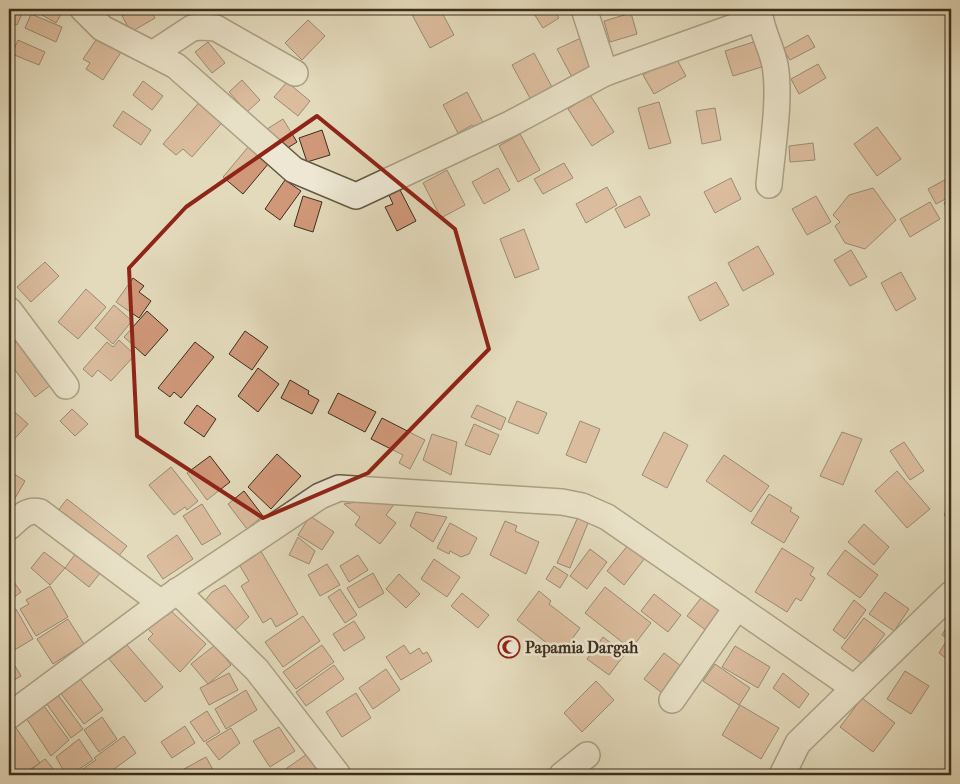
<svg xmlns="http://www.w3.org/2000/svg" width="960" height="784" font-family="'IM FELL French Canon',serif">
<rect width="100%" height="100%" fill="#e3dabb"/>
<filter id="stains"><feTurbulence type="fractalNoise" baseFrequency=".004" numOctaves="4"/><feColorMatrix values="0 0 0 0 .2 0 0 0 0 .09 0 0 0 0 .02 0 0 0 .5 -.17"/></filter>
<radialGradient id="worn" r=".72"><stop offset=".6" stop-color="#630" stop-opacity="0"/><stop offset="1" stop-color="#630" stop-opacity=".3"/></radialGradient>
<g fill="#d09879" stroke="#3b2e1d">
<polygon points="9,9 24,9 17,25 9,21"/>
<polygon points="45,9 64,9 56,23 42,15"/>
<polygon points="135,9 150,9 155,18 131,32 122,16"/>
<polygon points="409,9 440,9 454,35 430,48"/>
<polygon points="531,9 553,9 559,18 543,28"/>
<polygon points="631,13 637,34 610,42 604,21"/>
<polygon points="31,14 62,27 56,42 25,28"/>
<polygon points="308,20 325,36 302,60 285,43"/>
<polygon points="808,35 815,47 790,60 783,49"/>
<polygon points="98,37 121,52 103,80 86,69 90,63 83,59"/>
<polygon points="581,38 597,69 574,81 557,49"/>
<polygon points="18,40 45,52 39,65 12,54"/>
<polygon points="760,40 768,65 733,76 725,51"/>
<polygon points="208,42 225,63 212,73 195,52"/>
<polygon points="534,53 554,91 532,102 512,65"/>
<polygon points="675,56 686,76 654,94 643,75"/>
<polygon points="818,64 826,78 799,94 791,79"/>
<polygon points="242,80 260,100 247,112 229,92"/>
<polygon points="143,81 163,96 152,110 133,95"/>
<polygon points="287,82 310,101 298,116 274,97"/>
<polygon points="467,92 486,128 476,133 472,125 458,133 443,105"/>
<polygon points="590,95 614,132 592,146 568,109"/>
<polygon points="203,98 226,118 192,157 183,149 176,155 163,144"/>
<polygon points="659,102 671,143 649,149 638,108"/>
<polygon points="715,108 721,140 702,144 696,111"/>
<polygon points="123,111 151,130 141,145 113,126"/>
<polygon points="283,119 297,142 281,152 267,129"/>
<polygon points="877,127 901,159 877,176 854,144"/>
<polygon points="322,130 330,155 307,162 299,138"/>
<polygon points="520,134 540,170 518,182 499,146"/>
<polygon points="254,140 274,157 243,194 223,177"/>
<polygon points="813,143 815,160 790,162 789,146"/>
<polygon points="564,163 573,178 543,194 534,179"/>
<polygon points="498,168 510,190 484,204 472,182"/>
<polygon points="447,170 465,205 441,218 423,183"/>
<polygon points="950,177 951,196 936,204 928,189"/>
<polygon points="731,178 741,199 715,213 704,192"/>
<polygon points="285,180 301,191 280,220 265,209"/>
<polygon points="607,187 617,205 586,223 576,204"/>
<polygon points="399,188 416,221 397,231 385,207 393,204 388,193"/>
<polygon points="873,188 896,220 865,249 845,243 835,226 840,222 833,215 849,195"/>
<polygon points="303,196 322,202 313,232 294,226"/>
<polygon points="640,196 650,215 625,228 615,209"/>
<polygon points="816,196 831,222 807,235 792,209"/>
<polygon points="951,198 951,216 944,203"/>
<polygon points="930,202 940,219 910,237 900,219"/>
<polygon points="524,229 539,269 515,278 500,239"/>
<polygon points="758,246 774,274 743,291 728,263"/>
<polygon points="851,250 867,277 850,286 834,260"/>
<polygon points="45,262 59,276 31,302 17,287"/>
<polygon points="901,272 916,299 896,311 881,283"/>
<polygon points="133,278 144,286 139,292 151,301 139,318 116,302"/>
<polygon points="716,282 729,305 700,321 688,297"/>
<polygon points="86,289 106,307 78,339 58,322"/>
<polygon points="114,305 132,321 113,344 95,328"/>
<polygon points="147,311 168,330 145,356 124,337"/>
<polygon points="245,331 268,347 252,370 229,354"/>
<polygon points="23,337 56,381 35,397 9,362 9,348"/>
<polygon points="119,340 135,355 111,381 98,370 92,377 83,369 107,342 113,347"/>
<polygon points="195,342 214,357 181,398 174,392 170,397 158,388"/>
<polygon points="258,368 279,384 258,412 238,396"/>
<polygon points="290,380 309,391 308,394 319,400 312,414 281,398"/>
<polygon points="338,393 376,412 365,432 328,413"/>
<polygon points="517,401 547,413 538,434 508,422"/>
<polygon points="197,405 216,419 204,437 184,423"/>
<polygon points="477,405 506,418 501,430 471,417"/>
<polygon points="9,407 28,424 9,445"/>
<polygon points="72,409 88,424 75,436 60,421"/>
<polygon points="382,418 425,440 410,469 399,463 403,455 371,439"/>
<polygon points="580,421 600,429 586,463 566,455"/>
<polygon points="474,424 499,435 490,455 465,445"/>
<polygon points="664,432 688,445 667,488 642,475"/>
<polygon points="842,432 862,439 843,485 820,476"/>
<polygon points="432,434 457,442 451,475 423,460"/>
<polygon points="904,442 924,471 910,480 890,451"/>
<polygon points="277,454 301,476 271,509 248,487"/>
<polygon points="724,455 769,486 751,512 706,481"/>
<polygon points="210,456 230,482 207,500 187,473"/>
<polygon points="171,467 198,501 187,510 185,507 174,515 149,485"/>
<polygon points="897,471 930,509 907,528 875,491"/>
<polygon points="11,472 25,481 14,500 9,497 9,475"/>
<polygon points="244,491 263,516 247,529 228,504"/>
<polygon points="769,494 792,508 790,511 799,517 784,543 751,523"/>
<polygon points="67,499 127,546 117,558 57,512"/>
<polygon points="370,500 395,503 386,515 396,523 380,544 355,525 360,517 344,504"/>
<polygon points="202,504 221,534 202,545 183,516"/>
<polygon points="951,510 951,527 944,514"/>
<polygon points="416,512 447,517 433,542 410,526"/>
<polygon points="310,516 334,532 322,550 298,535"/>
<polygon points="578,517 588,523 570,568 557,563"/>
<polygon points="505,521 517,526 515,531 539,542 526,574 490,555"/>
<polygon points="450,523 477,538 469,554 461,557 450,551 449,554 437,548"/>
<polygon points="864,524 889,547 874,565 848,542"/>
<polygon points="177,535 193,559 163,579 147,556"/>
<polygon points="298,537 315,551 309,564 289,555"/>
<polygon points="629,544 645,558 624,585 607,571"/>
<polygon points="259,548 298,614 276,627 271,618 263,623 241,586 249,581 237,561"/>
<polygon points="782,548 814,568 810,575 815,578 801,601 796,598 787,612 755,592"/>
<polygon points="590,549 607,562 587,589 570,576"/>
<polygon points="845,550 878,575 860,598 827,574"/>
<polygon points="44,552 65,568 50,585 31,568"/>
<polygon points="76,553 101,572 89,587 65,568"/>
<polygon points="358,555 368,570 349,582 340,566"/>
<polygon points="434,559 460,577 447,597 421,579"/>
<polygon points="327,564 340,585 320,596 308,575"/>
<polygon points="554,566 568,575 560,588 546,579"/>
<polygon points="373,573 384,593 359,608 347,588"/>
<polygon points="399,574 420,594 406,608 386,589"/>
<polygon points="9,575 21,592 9,601"/>
<polygon points="225,585 249,617 233,632 202,604 212,592"/>
<polygon points="50,586 68,617 36,636 20,609 29,604 26,600"/>
<polygon points="605,587 651,623 631,649 585,613"/>
<polygon points="340,589 357,615 345,623 328,597"/>
<polygon points="539,591 551,601 549,604 580,628 561,654 517,620"/>
<polygon points="885,592 909,609 894,631 869,614"/>
<polygon points="462,593 489,615 478,628 451,606"/>
<polygon points="654,594 681,615 668,632 641,611"/>
<polygon points="704,594 724,609 707,631 687,616"/>
<polygon points="854,600 866,610 845,639 833,630"/>
<polygon points="16,609 33,639 11,652 9,647 9,613"/>
<polygon points="171,611 206,644 180,672 148,639 153,634 144,625"/>
<polygon points="303,616 320,641 283,667 265,642"/>
<polygon points="864,618 885,634 862,664 841,648"/>
<polygon points="68,619 84,644 53,664 37,639"/>
<polygon points="951,619 951,641 942,635"/>
<polygon points="354,621 365,638 344,651 333,634"/>
<polygon points="603,637 625,654 609,675 587,659"/>
<polygon points="947,640 951,643 951,662 939,653"/>
<polygon points="127,645 163,687 145,702 109,659"/>
<polygon points="215,645 231,665 208,684 191,664"/>
<polygon points="322,645 334,662 296,689 283,672"/>
<polygon points="404,645 410,654 419,648 423,654 427,652 432,661 401,680 386,657"/>
<polygon points="735,646 770,667 758,688 722,667"/>
<polygon points="664,653 686,670 666,696 644,679"/>
<polygon points="9,656 21,676 9,683"/>
<polygon points="715,664 750,688 739,705 703,681"/>
<polygon points="334,665 344,679 306,706 296,692"/>
<polygon points="386,669 400,690 373,709 359,688"/>
<polygon points="905,671 929,686 911,714 887,699"/>
<polygon points="229,673 238,690 209,705 200,688"/>
<polygon points="783,673 809,694 799,708 773,688"/>
<polygon points="78,676 103,710 84,724 59,691"/>
<polygon points="596,681 614,700 582,732 564,713"/>
<polygon points="246,690 257,710 226,729 215,709"/>
<polygon points="356,693 371,718 342,737 326,712"/>
<polygon points="58,695 83,729 71,738 46,703"/>
<polygon points="862,698 895,723 873,752 840,727"/>
<polygon points="740,705 779,728 761,759 722,735"/>
<polygon points="44,706 69,740 51,756 26,718"/>
<polygon points="207,711 220,732 204,742 190,722"/>
<polygon points="102,717 117,739 99,752 84,730"/>
<polygon points="12,722 40,763 21,775 9,775 9,725"/>
<polygon points="185,726 195,743 172,758 161,742"/>
<polygon points="279,727 295,751 270,767 253,741"/>
<polygon points="231,728 240,743 219,760 206,743"/>
<polygon points="124,736 136,753 106,775 74,775 96,760 94,758"/>
<polygon points="79,739 93,760 70,775 66,775 56,757"/>
<polygon points="307,754 322,775 281,775 280,773"/>
<polygon points="206,757 216,775 173,775"/>
<polygon points="45,759 56,772 52,775 24,775"/>
<polygon points="472,770 475,775 463,775"/>
</g>
<g fill="none" stroke-linecap="round" stroke-linejoin="round">
<g stroke="#655944" stroke-width="28">
<g id="minor">
<polyline points="83,9 102,28 176,66 294,170 356,196 510,124 605,73 759,18"/>
<polyline points="584,9 605,73"/>
<path d="M759 9C760 28 771 46 775 65 781 99 772 149 769 185"/>
<polyline points="154,53 192,28 200,27 216,28 295,73"/>
<polyline points="9,310 66,386"/>
<path d="M9 527C18 519 27 508 40 512L161 603"/>
<polyline points="177,591 257,670 338,775"/>
<polyline points="672,700 737,607"/>
<polyline points="9,716 169,597 320,496 339,488 562,502 582,506 607,517 854,688"/>
<polyline points="562,775 587,755"/>
<polyline points="782,775 798,743 951,594"/>
</g>
</g>
<use href="#minor" stroke="#ede7d3" stroke-width="25"/>
</g>
<path d="M0 0H960V784H0ZM317 116 455 229 489 349 368 473 263 518 137 436 129 268 186 207Z" fill="#e3dabb" fill-opacity=".55" fill-rule="evenodd"/>
<path fill="none" stroke="#8f2418" stroke-width="4" stroke-linejoin="round" d="M317 116 455 229 489 349 368 473 263 518 137 436 129 268 186 207Z"/>
<defs>
<g id="mosque-ring" transform="scale(1.125)"><circle r="9.5" fill="#ede7d3" stroke="#8f2418" stroke-width="1.5"/><path d="M3.5-4.9A6 6 0 1 0 3.5 4.9A5 5 0 1 1 3.5-4.9Z" fill="#8f2418"/></g>
</defs>
<g fill-rule="evenodd">
<use href="#mosque-ring" x="509" y="647"/>
</g>
<g text-anchor="middle" dominant-baseline="central" stroke-width="5" stroke-linejoin="round" paint-order="stroke">
<g font-size="16" font-weight="bold" fill="#3b2e1d" stroke="#ede7d3" text-anchor="start">
<text x="525" y="647">Papamia Dargah</text>
</g>
</g>
<rect width="960" height="784" fill="none" stroke="#e3dabb" stroke-width="30"/>
<rect x="10" y="10" width="940" height="764" fill="none" stroke="#3b2e1d" stroke-width="2.5"/>
<rect x="15" y="15" width="930" height="754" fill="none" stroke="#3b2e1d"/>
<rect width="100%" height="100%" filter="url(#stains)"/>
<rect width="100%" height="100%" fill="url(#worn)"/>
</svg>
